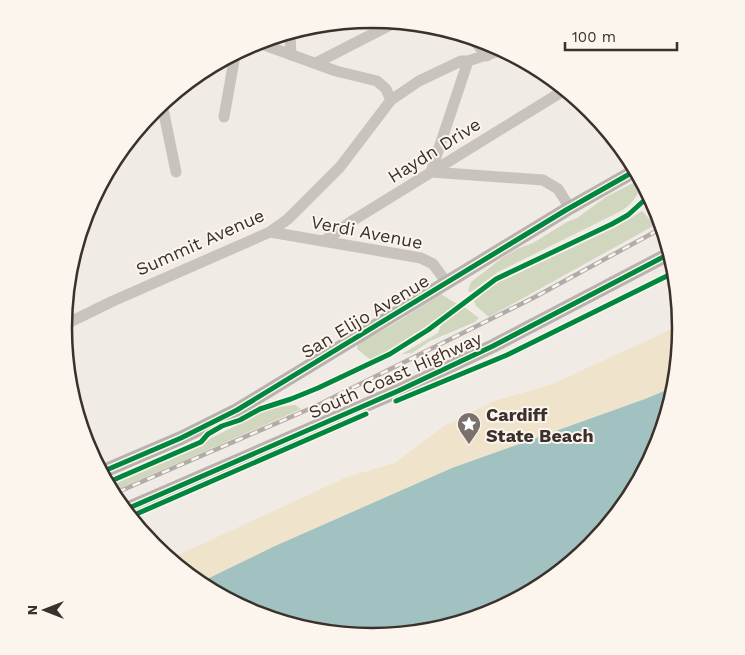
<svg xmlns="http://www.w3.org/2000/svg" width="745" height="655" font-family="'Work Sans',sans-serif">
<rect width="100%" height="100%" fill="#f0ebe5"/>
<g fill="#d1d6bf">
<path d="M633 183 638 185 640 188C636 199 630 205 621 211L498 272 471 292 468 291 471 282 502 258 517 249 533 243 567 222 577 218 606 197Z"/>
<polygon points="642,211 655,225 489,317 476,306 474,301 493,285 614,228"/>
<polygon points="441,294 457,304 411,338 371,360 357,349 358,343 392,325"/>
<polygon points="463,306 479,318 475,322 430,341 412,353 402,354 438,333 441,325"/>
<polygon points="295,405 301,409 117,490 112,483 170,459 241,423 259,413 278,407"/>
</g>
<polygon fill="#efe3cc" points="680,324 681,328 669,389 645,399 452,468 275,546 205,580 172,558 347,477 395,463 444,426 494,401 550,385 657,336"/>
<polygon fill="#a1c2c1" points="669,389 658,446 591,546 490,613 372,636 254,613 205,580 275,546 452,468 645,399"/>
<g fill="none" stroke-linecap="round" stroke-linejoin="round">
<g stroke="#c9c3be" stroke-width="11">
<polyline points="290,35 291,55"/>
<polyline points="473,39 487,56"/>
<polyline points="256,42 336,71 377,81 386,89 391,100"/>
<polyline points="468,61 431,172 543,180 558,189 570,208"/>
<polyline points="316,63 394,23"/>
<polyline points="162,104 176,172"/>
<polyline points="224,117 235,55"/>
<polyline points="270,232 421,258 433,264 447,283"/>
<polyline points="324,241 352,221 563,91"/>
<polyline points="64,325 113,301 270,232 288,219 340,167 391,100 419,81 461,61 468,61 502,50"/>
</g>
<g stroke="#b8b1ad" stroke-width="14">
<polyline points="104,471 181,438 237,410 566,210 633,172"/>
<polyline points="129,508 398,391 493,346 667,255"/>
</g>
<g stroke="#b1aca8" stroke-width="4.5">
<polyline id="rail" points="118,492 316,406 535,297 662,228"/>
</g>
<use href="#rail" stroke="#fbf5ee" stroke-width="2.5" stroke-dasharray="8" stroke-linecap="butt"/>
<g stroke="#fbf5ee" stroke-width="8">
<g id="cycleway">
<polyline points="396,401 507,355 671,274"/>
<polyline points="104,471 181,438 237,410 566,210 633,172"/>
<polyline points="111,481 201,442 208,434 222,426 240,420 260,409 291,399 318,388 390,354 428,330 496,279 612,224 628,215 649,196"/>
<polyline points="129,508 398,391 493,346 667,255"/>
<polyline points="134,515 366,414"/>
</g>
</g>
<use href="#cycleway" stroke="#00873e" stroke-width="5"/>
</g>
<defs>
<g id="sight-pin" transform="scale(1.25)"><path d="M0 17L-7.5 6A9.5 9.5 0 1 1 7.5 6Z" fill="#7a716c" stroke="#fbf5ee"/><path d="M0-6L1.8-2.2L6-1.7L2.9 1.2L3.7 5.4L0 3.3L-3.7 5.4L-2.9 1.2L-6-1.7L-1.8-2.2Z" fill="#fff"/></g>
</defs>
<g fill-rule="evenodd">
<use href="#sight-pin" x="469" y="424"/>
</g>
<g text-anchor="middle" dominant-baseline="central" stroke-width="4" stroke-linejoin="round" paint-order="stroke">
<g font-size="18" fill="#3b302b" stroke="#fbf5ee">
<text transform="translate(434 150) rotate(-32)">Haydn Drive</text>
<text transform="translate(367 232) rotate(11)">Verdi Avenue</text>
<text transform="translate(200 242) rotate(-24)">Summit Avenue</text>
<text transform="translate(365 316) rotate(-31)">San Elijo Avenue</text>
<text transform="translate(395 375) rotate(-24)">South Coast Highway</text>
</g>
<g font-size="18" font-weight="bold" fill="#3b302b" stroke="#fbf5ee" text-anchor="start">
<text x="486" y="414">Cardiff<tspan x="486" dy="21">State Beach</tspan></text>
</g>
</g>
<path d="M0 0H745V655H0ZM72 328a300 300 0 1 1 600 0a300 300 0 1 1-600 0Z" fill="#fbf5ee" fill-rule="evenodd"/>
<path fill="none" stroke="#3b302b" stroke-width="2.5" d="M72 328a300 300 0 1 1 600 0a300 300 0 1 1-600 0Z"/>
<g transform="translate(45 610) rotate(270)" stroke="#fbf5ee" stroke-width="4" paint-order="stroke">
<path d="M0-4L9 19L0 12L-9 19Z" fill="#3b302b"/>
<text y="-8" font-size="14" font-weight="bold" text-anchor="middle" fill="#3b302b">N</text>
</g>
<path d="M565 42v8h112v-8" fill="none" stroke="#3b302b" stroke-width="2.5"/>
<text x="572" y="42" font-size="15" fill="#3b302b" stroke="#fbf5ee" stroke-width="4" paint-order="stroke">100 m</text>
</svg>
